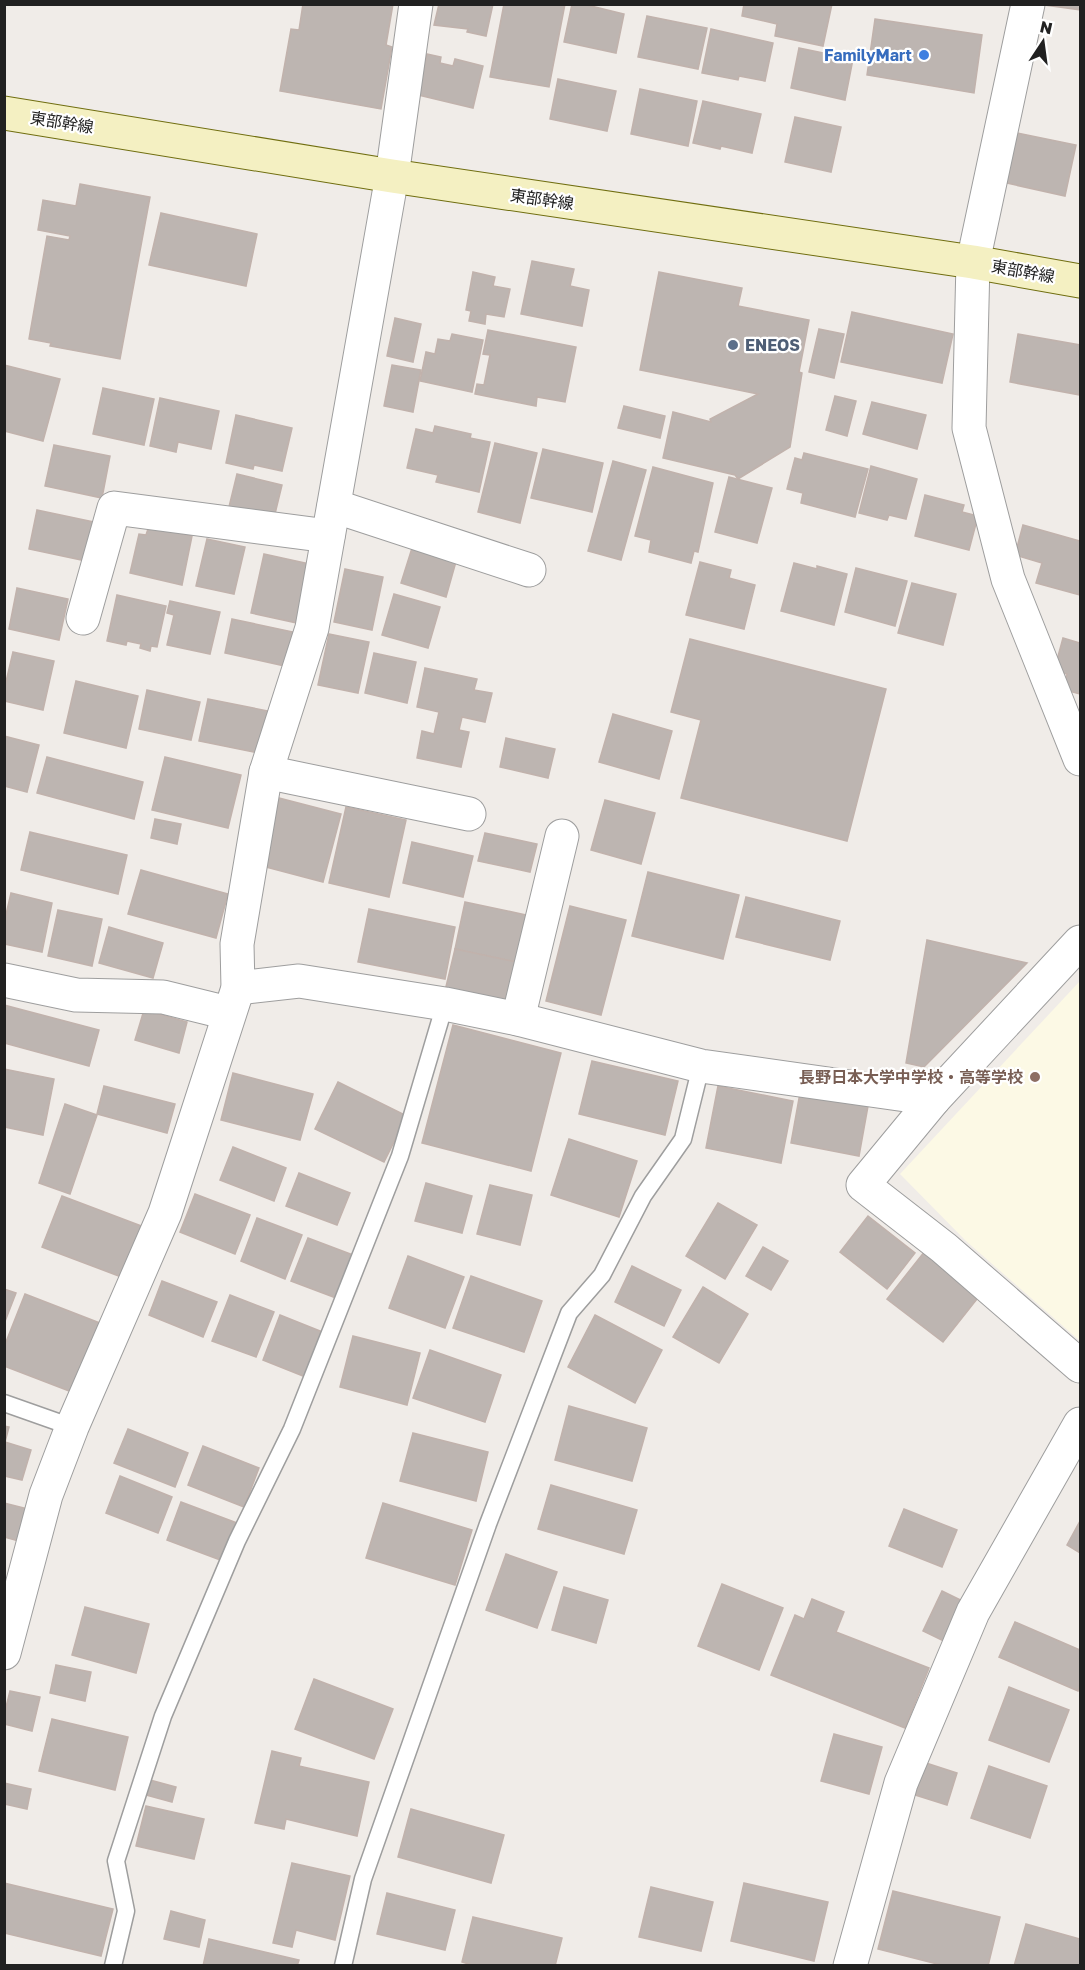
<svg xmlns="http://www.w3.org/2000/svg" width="1085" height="1970" font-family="'Golos Text','Noto Sans JP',sans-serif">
<rect width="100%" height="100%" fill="#f0ece8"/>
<polygon fill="#fcf9e5" points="1080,981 1080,1341 966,1241 900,1174"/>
<g fill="#bdb5b1" stroke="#c1b2ac" stroke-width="1.5">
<polygon points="303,4 393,4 386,45 392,47 381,109 280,91 291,29 299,30"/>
<polygon points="439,4 493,4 486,36 467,32 468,29 434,25"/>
<polygon points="504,4 565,4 549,87 490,77"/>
<polygon points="572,4 583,4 624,14 616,53 564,42"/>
<polygon points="744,4 832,4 823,46 775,36 777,24 742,16"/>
<polygon points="1080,4 1080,10 1045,5 1045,4"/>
<polygon points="647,16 707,28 698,69 638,57"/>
<polygon points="875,19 982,35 974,93 867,75"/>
<polygon points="711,29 773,43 765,81 739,76 738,80 702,73"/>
<polygon points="799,48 853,59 845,100 791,88"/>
<polygon points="427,54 441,57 440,63 453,66 455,59 483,66 473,108 418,95"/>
<polygon points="558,79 616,91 607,131 550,119"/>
<polygon points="640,89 697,101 688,146 631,134"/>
<polygon points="703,101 761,114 752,153 721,146 720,149 693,143"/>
<polygon points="795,117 841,127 831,172 785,162"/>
<polygon points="1012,132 1076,145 1065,196 1002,182"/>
<polygon points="80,184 150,197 120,359 50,346 51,343 29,339 47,236 69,240 70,236 38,230 43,200 76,206"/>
<polygon points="161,213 257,234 246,286 149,265"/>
<polygon points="532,261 574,269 570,286 589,290 582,326 521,314"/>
<polygon points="473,272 495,277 493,286 510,289 504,317 486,314 485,324 469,321 471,311 466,310"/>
<polygon points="659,272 742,288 738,306 809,320 799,372 802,373 790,447 738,479 735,475 663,458 673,412 711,422 710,419 758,394 640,370"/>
<polygon points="852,312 953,334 942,383 841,362"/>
<polygon points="395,318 421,324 413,362 387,356"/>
<polygon points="819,329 844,334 834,378 809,372"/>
<polygon points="488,330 576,347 565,402 537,397 536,406 475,394 477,384 484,385 490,355 483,354"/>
<polygon points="452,334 483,340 472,392 420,381 426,352 435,354 438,339 450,341"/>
<polygon points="1018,334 1080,345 1080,395 1010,382"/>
<polygon points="4,365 60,379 43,441 4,431"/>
<polygon points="392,365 421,370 413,412 384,406"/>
<polygon points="103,388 154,399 144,445 93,434"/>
<polygon points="835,396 856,401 847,436 826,430"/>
<polygon points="160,398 219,411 211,449 178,442 176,452 150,446"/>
<polygon points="872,402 926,415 917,449 863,434"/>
<polygon points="624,406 665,416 660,438 618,428"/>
<polygon points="236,415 292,428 282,471 254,465 253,469 226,463"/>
<polygon points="435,426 471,434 470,438 490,442 479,492 436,482 438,475 407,468 416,429 433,433"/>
<polygon points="495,443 537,453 520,523 478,512"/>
<polygon points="54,445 110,456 102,498 45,486"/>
<polygon points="543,449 603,463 592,512 531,498"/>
<polygon points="804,453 868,469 855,517 801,503 803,493 787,489 795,458 802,460"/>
<polygon points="613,461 646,470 621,560 588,551"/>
<polygon points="871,466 917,479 906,519 889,515 887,520 859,513"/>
<polygon points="653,467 713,483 698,552 694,551 691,563 649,552 651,540 635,536"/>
<polygon points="237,474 282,485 274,518 229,507"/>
<polygon points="729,477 772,488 757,543 715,532"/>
<polygon points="925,495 964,505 962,512 978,516 969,550 915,536"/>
<polygon points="37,510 99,523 91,562 29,549"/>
<polygon points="1023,525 1080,541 1080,595 1036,583 1042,563 1015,555"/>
<polygon points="149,526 192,536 182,585 130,573 139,534 146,535"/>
<polygon points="207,539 245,547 234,594 196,586"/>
<polygon points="413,545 457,558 446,597 401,583"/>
<polygon points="264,554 310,564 297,623 251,613"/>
<polygon points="700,562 731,570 729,578 755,585 744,629 686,615"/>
<polygon points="794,563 817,569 817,566 847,574 834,625 781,611"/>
<polygon points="856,568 907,581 895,626 845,612"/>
<polygon points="345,569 383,577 372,630 334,622"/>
<polygon points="912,583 956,594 943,645 898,633"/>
<polygon points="17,588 68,599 59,640 9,629"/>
<polygon points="394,594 440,607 428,648 382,635"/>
<polygon points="117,595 166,606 157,647 151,646 150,651 140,648 141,644 127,641 126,645 107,641"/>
<polygon points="170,601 220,612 210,654 167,645 174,615 167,613"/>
<polygon points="232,619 293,632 285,666 225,653"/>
<polygon points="329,634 369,642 358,693 318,685"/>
<polygon points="1063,638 1080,643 1080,694 1062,689 1067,674 1054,671"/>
<polygon points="690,639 886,689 847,841 681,798 701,720 671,712"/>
<polygon points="13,652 54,661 43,710 4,701 4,690"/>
<polygon points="374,653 416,662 407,703 365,693"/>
<polygon points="425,668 477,679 474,690 492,693 485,722 462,717 459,730 469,732 461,767 417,758 422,731 434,734 439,712 417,707"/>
<polygon points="76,681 138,696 126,748 64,733"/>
<polygon points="147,690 200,702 191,740 139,729"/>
<polygon points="208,699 268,711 259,753 199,741"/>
<polygon points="613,714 672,731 659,779 599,762"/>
<polygon points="4,736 39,745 27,792 4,786"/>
<polygon points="506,738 555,749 548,778 500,767"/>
<polygon points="47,757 143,782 134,819 37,793"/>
<polygon points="165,757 241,775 228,828 152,810"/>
<polygon points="279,798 341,814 323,882 262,866"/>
<polygon points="605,800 655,813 641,864 591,850"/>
<polygon points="346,807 406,820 389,897 329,883"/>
<polygon points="155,819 181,824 177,844 151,838"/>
<polygon points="30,832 127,855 118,894 21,870"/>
<polygon points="485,833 537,844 530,872 478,861"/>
<polygon points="412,842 473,856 463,897 403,883"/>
<polygon points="141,870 228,894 216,938 128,914"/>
<polygon points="648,872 739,895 723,959 632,936"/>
<polygon points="11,893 52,903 42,952 4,944 4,923"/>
<polygon points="746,897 840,921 830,960 736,937"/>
<polygon points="465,902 531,916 521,963 455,949"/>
<polygon points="570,906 626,920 601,1015 546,1001"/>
<polygon points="369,909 455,927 445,979 358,962"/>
<polygon points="58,910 102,919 92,966 48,956"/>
<polygon points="109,927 163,943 153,978 99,963"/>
<polygon points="927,940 1027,963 924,1067 906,1063"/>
<polygon points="455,949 521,963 512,1005 445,991"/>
<polygon points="4,1005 99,1030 89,1066 4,1043"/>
<polygon points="144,1010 187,1022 179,1053 135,1040"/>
<polygon points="453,1025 561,1053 531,1171 422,1143"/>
<polygon points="592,1061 678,1081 665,1135 579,1114"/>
<polygon points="4,1069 54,1079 43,1135 4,1127"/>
<polygon points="233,1073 313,1094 300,1140 221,1120"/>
<polygon points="338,1082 407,1116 384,1162 315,1129"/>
<polygon points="104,1086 175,1104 167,1133 97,1114"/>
<polygon points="718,1086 793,1101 781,1163 706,1148"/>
<polygon points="800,1093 868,1106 859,1156 791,1143"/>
<polygon points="65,1104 97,1115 70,1194 39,1183"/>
<polygon points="569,1139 637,1161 619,1217 551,1195"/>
<polygon points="233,1147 286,1168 274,1201 220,1180"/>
<polygon points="299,1173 350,1193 337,1225 286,1206"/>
<polygon points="426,1183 472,1196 462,1233 415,1221"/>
<polygon points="490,1185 532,1195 520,1245 477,1234"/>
<polygon points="195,1194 250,1215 235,1254 180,1232"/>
<polygon points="62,1196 144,1227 124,1278 42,1247"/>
<polygon points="718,1203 757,1225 725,1279 686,1256"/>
<polygon points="868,1216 915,1253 887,1289 840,1252"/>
<polygon points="257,1218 302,1235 285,1279 241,1261"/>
<polygon points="308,1238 353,1255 336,1298 291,1281"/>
<polygon points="763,1247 788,1261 771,1290 746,1276"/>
<polygon points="925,1251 981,1294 943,1342 887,1299"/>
<polygon points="408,1256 464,1277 445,1328 389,1308"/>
<polygon points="632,1266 681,1290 664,1326 615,1302"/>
<polygon points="471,1276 542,1301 524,1352 453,1328"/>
<polygon points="162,1281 217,1302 203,1337 149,1315"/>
<polygon points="703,1287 748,1314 719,1363 673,1337"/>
<polygon points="4,1289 16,1293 4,1324"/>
<polygon points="25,1294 105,1325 77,1394 4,1366 4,1347"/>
<polygon points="230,1295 274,1312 256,1357 212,1341"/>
<polygon points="280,1315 325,1333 308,1378 263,1360"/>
<polygon points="595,1315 662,1350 635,1403 568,1367"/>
<polygon points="353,1336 420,1353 407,1405 340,1387"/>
<polygon points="430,1350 501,1375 485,1422 413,1398"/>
<polygon points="569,1406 647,1428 632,1481 555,1460"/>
<polygon points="4,1426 9,1427 5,1442 31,1450 22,1480 4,1476"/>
<polygon points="128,1429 188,1453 175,1487 114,1463"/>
<polygon points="413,1433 488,1452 476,1501 400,1481"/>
<polygon points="203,1446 259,1468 244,1507 188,1485"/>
<polygon points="120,1476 172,1497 158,1533 106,1513"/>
<polygon points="551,1485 637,1510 624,1554 538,1529"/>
<polygon points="181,1502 237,1523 223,1561 167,1540"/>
<polygon points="4,1503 28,1509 19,1541 4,1537"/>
<polygon points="383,1503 472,1530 455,1585 366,1558"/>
<polygon points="904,1509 957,1530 942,1567 889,1546"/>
<polygon points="1080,1521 1080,1553 1067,1545"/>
<polygon points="506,1554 557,1572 537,1628 486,1610"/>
<polygon points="722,1584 783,1608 759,1670 698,1646"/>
<polygon points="564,1587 608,1600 596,1643 552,1630"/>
<polygon points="942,1591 973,1606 954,1646 923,1631"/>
<polygon points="812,1599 844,1612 836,1632 929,1668 905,1728 771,1675 795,1615 804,1619"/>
<polygon points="85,1607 149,1624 136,1673 72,1655"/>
<polygon points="1015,1622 1080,1650 1080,1685 1078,1691 999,1657"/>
<polygon points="56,1665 91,1672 85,1701 50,1693"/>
<polygon points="314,1679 393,1709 374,1759 295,1729"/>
<polygon points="1009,1687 1069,1710 1049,1762 989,1740"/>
<polygon points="10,1691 40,1697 32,1731 4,1724 4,1715"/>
<polygon points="52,1719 128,1737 115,1790 39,1771"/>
<polygon points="834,1734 882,1747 869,1794 821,1781"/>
<polygon points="272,1751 301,1758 299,1766 369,1782 357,1836 286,1819 284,1829 255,1823"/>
<polygon points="923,1762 957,1773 947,1805 912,1794"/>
<polygon points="989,1766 1047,1786 1030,1838 971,1818"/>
<polygon points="150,1780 176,1787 172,1802 146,1795"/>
<polygon points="4,1783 31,1789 27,1809 4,1804"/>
<polygon points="146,1806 204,1819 194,1859 136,1846"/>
<polygon points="411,1809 504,1835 491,1883 398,1857"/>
<polygon points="292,1863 350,1876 335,1940 296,1930 292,1947 273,1943"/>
<polygon points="4,1883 113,1909 101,1956 4,1933"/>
<polygon points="744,1883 828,1902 814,1961 731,1941"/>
<polygon points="651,1887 713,1902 701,1951 639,1937"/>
<polygon points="893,1891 1000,1917 988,1966 945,1966 878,1949"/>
<polygon points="387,1893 455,1910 445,1950 377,1934"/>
<polygon points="171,1911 205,1920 199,1947 164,1939"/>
<polygon points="473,1917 562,1938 555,1966 475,1966 462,1962"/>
<polygon points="1026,1924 1080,1939 1080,1966 1014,1966"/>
<polygon points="209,1939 299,1960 297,1966 203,1966"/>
</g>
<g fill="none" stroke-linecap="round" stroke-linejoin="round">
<g stroke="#9e9e9e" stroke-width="19">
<g id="lane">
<polyline points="4,1403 72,1427"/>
<polyline points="113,1966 126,1911 116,1861 163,1716 237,1541 292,1429 400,1156 445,1004"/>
<polyline points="343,1966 363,1879 488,1524 569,1313 602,1275 643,1196 683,1139 701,1066"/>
</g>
</g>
<g stroke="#9e9e9e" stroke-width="35">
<g id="street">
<polyline points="1028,4 973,262 969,428 1008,579 1080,759"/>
<polyline points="334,506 529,570"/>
<polyline points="83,618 114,508 328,536"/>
<polyline points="266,772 469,814"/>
<polyline points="4,980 76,995 163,997 228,1013"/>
<polyline points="238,988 299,981 445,1004 518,1019 701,1066 934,1099 863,1185 944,1248 1080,1366"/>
<polyline points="518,1019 562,836"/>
<polyline points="934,1099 1080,942"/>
<polyline points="4,1653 46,1495 72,1427 165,1213 238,988 237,944 266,772 312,628 392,176 416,4"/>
<polyline points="850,1966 901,1783 973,1612 1080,1424"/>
</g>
</g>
<g stroke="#706e10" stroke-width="35">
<polyline id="secondary" points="4,113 392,176 973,262 1080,281"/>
</g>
<use href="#lane" stroke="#fff" stroke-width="16"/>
<use href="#street" stroke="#fff" stroke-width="33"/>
<use href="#secondary" stroke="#f4f0c2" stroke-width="33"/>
</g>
<circle fill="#3f7fe0" stroke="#fff" stroke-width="2" cx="924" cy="55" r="6"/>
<circle fill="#5c6f8a" stroke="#fff" stroke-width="2" cx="733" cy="345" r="6"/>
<circle fill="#8d6e63" stroke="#fff" stroke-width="2" cx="1035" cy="1077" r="6"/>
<g text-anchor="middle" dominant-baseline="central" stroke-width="4.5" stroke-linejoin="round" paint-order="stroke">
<g font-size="16" font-weight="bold" fill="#366cbe" stroke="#fff" text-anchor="end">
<text x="912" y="55">FamilyMart</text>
</g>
<g font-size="16" fill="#212121" stroke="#fff">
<text transform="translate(62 122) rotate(9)">東部幹線</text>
<text transform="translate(542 199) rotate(8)">東部幹線</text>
<text transform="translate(1023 271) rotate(10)">東部幹線</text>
</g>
<g font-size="16" font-weight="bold" fill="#4e5e75" stroke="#fff" text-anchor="start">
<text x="745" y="345">ENEOS</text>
</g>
<g font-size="16" font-weight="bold" fill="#785e54" stroke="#fff" text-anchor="end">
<text x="1023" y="1077">長野日本大学中学校・高等学校</text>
</g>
</g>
<rect width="1085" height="1970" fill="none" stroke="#212121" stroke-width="12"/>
<g transform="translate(1043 42) rotate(13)" stroke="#ffffff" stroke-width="4.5" paint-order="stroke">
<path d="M0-4.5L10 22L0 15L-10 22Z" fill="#212121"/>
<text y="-9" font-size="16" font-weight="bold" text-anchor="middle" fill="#212121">N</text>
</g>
</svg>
